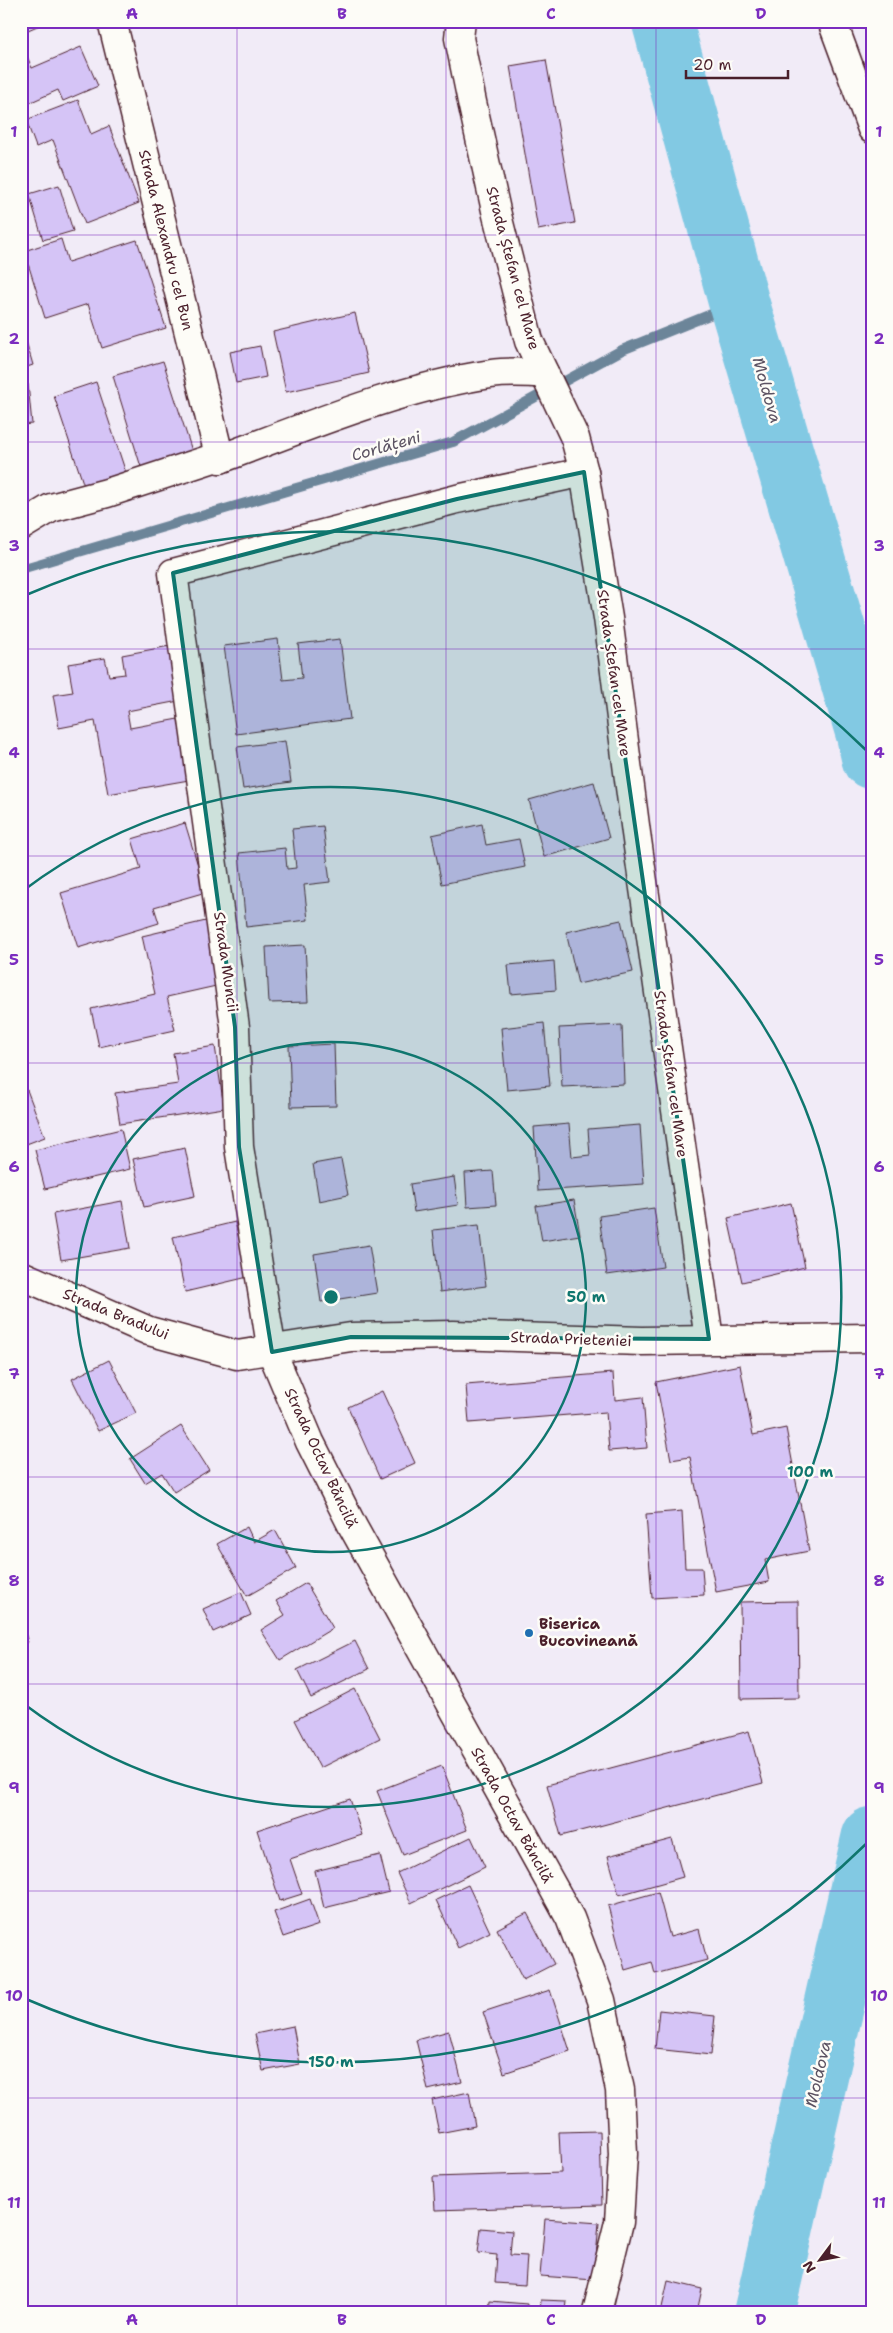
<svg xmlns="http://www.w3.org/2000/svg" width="893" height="2333" font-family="'Shantell Sans',sans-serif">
<rect width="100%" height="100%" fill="#f1ebf7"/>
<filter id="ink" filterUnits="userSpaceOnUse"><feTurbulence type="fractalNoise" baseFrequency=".02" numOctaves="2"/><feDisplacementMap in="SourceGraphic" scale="10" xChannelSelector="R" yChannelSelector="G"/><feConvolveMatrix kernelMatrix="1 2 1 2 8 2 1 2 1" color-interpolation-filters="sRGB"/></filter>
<g filter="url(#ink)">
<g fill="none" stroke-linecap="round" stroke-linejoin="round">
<polyline stroke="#6c8599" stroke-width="10" points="21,569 453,442 622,350 739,303"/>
<g stroke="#82c9e3" stroke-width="61">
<polyline points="662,21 739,303 866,733 872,759"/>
<polyline points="764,2312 872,1837"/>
</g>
</g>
<g fill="#d5c4f6" stroke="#4a1f2b">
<polygon points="21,21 49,21 21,33"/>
<polygon points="21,42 32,68 81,47 98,86 63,101 58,90 29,103 23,88 21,88"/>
<polygon points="546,60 575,223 538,230 510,66"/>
<polygon points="78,100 91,134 109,126 139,203 85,224 53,140 36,147 26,120"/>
<polygon points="59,185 73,231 43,240 29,194"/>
<polygon points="61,239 68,262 137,240 166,328 102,348 88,304 45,318 24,251"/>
<polygon points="355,313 369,373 286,392 273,332"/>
<polygon points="21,324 33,365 21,369"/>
<polygon points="260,346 266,377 236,383 230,352"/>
<polygon points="163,361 192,451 141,467 113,376"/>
<polygon points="96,382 127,476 85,489 54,396"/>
<polygon points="21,384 28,384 32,424 21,425"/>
<polygon points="278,639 283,680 302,678 298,644 340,639 350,719 236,734 224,646"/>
<polygon points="175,645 184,700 127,711 130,728 178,719 189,780 108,794 95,721 59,728 53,695 73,692 68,664 105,658 109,676 125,674 122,655"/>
<polygon points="285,741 291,782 243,789 237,747"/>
<polygon points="594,782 609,838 544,857 529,800"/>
<polygon points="185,823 206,892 154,907 159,923 78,948 61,893 141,869 132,839"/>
<polygon points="482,824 486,845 519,839 525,867 442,884 432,835"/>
<polygon points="323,826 330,882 304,885 308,920 246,927 239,853 285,848 287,869 296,868 292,829"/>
<polygon points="210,920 225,984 167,997 175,1030 99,1047 91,1009 155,994 142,936"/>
<polygon points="621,920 633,972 578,984 566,932"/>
<polygon points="305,945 308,1002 269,1003 266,947"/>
<polygon points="554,961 556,990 511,994 508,965"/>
<polygon points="544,1023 550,1086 507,1090 501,1028"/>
<polygon points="622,1025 624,1084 562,1087 559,1028"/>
<polygon points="334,1044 336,1106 291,1107 289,1046"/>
<polygon points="215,1046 224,1108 120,1124 115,1093 178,1084 173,1053"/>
<polygon points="27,1090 45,1137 21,1146 21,1093"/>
<polygon points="569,1124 572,1157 590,1155 588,1129 640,1125 644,1184 538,1191 534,1127"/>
<polygon points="121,1129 130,1169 45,1189 35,1150"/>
<polygon points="185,1148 195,1196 144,1207 133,1159"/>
<polygon points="341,1159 348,1195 319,1201 313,1164"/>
<polygon points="493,1171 496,1205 467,1207 465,1173"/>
<polygon points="454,1177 458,1205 414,1212 410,1184"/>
<polygon points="574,1200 580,1235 542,1241 536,1206"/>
<polygon points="122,1201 130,1248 61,1260 53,1214"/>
<polygon points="791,1203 805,1267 742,1282 728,1218"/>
<polygon points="654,1208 663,1267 607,1275 599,1216"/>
<polygon points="235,1222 248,1277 185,1292 173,1237"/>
<polygon points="479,1225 486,1286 440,1292 433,1230"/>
<polygon points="369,1245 377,1293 321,1302 314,1254"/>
<polygon points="109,1360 136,1413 98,1431 72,1379"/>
<polygon points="740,1365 753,1435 786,1428 809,1551 765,1560 769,1582 716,1592 690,1457 671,1460 656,1382"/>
<polygon points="613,1373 615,1400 643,1397 647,1448 609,1451 606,1412 469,1423 466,1385"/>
<polygon points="382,1391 415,1463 380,1479 348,1407"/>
<polygon points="181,1426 209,1470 174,1492 162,1473 145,1483 130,1459"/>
<polygon points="682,1511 685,1568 702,1568 704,1595 652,1598 646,1514"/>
<polygon points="247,1527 254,1542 275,1530 296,1568 247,1596 217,1544"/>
<polygon points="306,1583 333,1628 280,1660 261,1630 285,1615 276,1601"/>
<polygon points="241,1592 251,1615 213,1632 203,1609"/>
<polygon points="798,1601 799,1698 741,1699 740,1602"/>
<polygon points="21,1621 28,1642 21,1644"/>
<polygon points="355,1641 369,1669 311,1698 297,1670"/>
<polygon points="355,1689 380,1738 320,1768 295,1720"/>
<polygon points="749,1731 763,1783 561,1836 547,1785"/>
<polygon points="442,1766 467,1830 403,1855 377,1791"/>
<polygon points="350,1799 362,1835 290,1859 302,1894 280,1901 257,1830"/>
<polygon points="471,1837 485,1867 411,1903 397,1873"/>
<polygon points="672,1839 683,1877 619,1895 608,1856"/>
<polygon points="380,1855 389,1892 324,1908 315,1871"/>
<polygon points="468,1885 490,1932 458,1948 436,1900"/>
<polygon points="658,1892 670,1937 699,1929 707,1960 655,1974 652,1962 625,1970 608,1906"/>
<polygon points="310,1899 319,1925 283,1937 274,1912"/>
<polygon points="527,1913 554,1964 523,1980 497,1929"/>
<polygon points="550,1990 570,2051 504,2073 483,2012"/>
<polygon points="659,2010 715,2016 711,2055 655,2049"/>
<polygon points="293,2026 300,2064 263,2071 255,2034"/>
<polygon points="449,2031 462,2082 428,2090 416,2040"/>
<polygon points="469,2092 475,2126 439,2133 432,2100"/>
<polygon points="600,2131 602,2205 435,2210 433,2177 561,2173 559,2132"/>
<polygon points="545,2219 599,2223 594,2280 540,2276"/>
<polygon points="481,2228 512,2231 510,2255 527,2256 525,2285 495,2283 497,2255 478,2253"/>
<polygon points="668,2281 702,2289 697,2312 661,2312"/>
<polygon points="541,2300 566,2301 565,2312 540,2312"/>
<polygon points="490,2301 527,2304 526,2312 489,2312"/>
</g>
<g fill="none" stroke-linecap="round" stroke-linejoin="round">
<g stroke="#4a1f2b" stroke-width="31">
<g id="street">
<polyline points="112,21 220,459"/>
<polyline points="461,21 459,38 472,102 497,215 529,341 575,438 584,472 608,618 636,833 709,1339"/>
<polyline points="832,21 872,129"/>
<polyline points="584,472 457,499 173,573 235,1027 239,1147 272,1352 310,1442 353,1527 570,1918 601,2000 620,2090 623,2154 619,2222 597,2312"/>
<path d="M21 526 51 508 107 493 217 457 220 459C308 426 398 388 491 374 508 371 527 373 544 373"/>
<polyline points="21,1275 149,1331 237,1355 351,1337 453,1335 642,1341 872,1338"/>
</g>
</g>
<use href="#street" stroke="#fdfcf7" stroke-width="28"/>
</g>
</g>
<path fill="#0f766e" fill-opacity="0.2" stroke="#0f766e" stroke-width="4" stroke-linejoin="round" d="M584 472 709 1339 351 1337 272 1352 239 1147 235 1027 173 573 457 499Z"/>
<path fill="none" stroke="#7b2cbf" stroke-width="1" stroke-opacity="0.55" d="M237 21V2312M446 21V2312M656 21V2312M21 235H872M21 442H872M21 649H872M21 856H872M21 1063H872M21 1270H872M21 1477H872M21 1684H872M21 1891H872M21 2098H872"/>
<g fill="none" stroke="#0f766e" stroke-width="2.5">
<circle cx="331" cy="1297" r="255"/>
<path d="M24 890A510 510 0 1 1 24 1704"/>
<path d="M867 1843A765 765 0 0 1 26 1999M26 595A765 765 0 0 1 867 751"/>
</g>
<circle fill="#1f6fb2" stroke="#fdfcf7" stroke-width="2" cx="529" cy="1633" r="5"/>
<g text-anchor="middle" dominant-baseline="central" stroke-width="5" stroke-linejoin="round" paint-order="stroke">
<g font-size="15" fill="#4a1f2b" stroke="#fdfcf7">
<text transform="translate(166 240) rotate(76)">Strada Alexandru cel Bun</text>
<text transform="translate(513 268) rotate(75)">Strada Ștefan cel Mare</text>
<text transform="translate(614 673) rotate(82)">Strada Ștefan cel Mare</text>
<text transform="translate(226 962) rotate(82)">Strada Muncii</text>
<text transform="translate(671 1074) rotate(82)">Strada Ștefan cel Mare</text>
<text transform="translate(116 1314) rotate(22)">Strada Bradului</text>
<text transform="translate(571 1339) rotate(2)">Strada Prieteniei</text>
<text transform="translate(321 1458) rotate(65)">Strada Octav Băncilă</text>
<text transform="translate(512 1815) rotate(61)">Strada Octav Băncilă</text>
</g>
<g font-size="15" font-weight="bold" fill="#4a1f2b" stroke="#fdfcf7" text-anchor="start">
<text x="539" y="1624">Biserica<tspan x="539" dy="17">Bucovineană</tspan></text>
</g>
<g font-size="16" font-style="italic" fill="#5b5262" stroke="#fdfcf7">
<text transform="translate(767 390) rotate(74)">Moldova</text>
<text transform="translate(386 446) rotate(-16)">Corlățeni</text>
<text transform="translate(818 2074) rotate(-77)">Moldova</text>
</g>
</g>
<circle cx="331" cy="1297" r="8" fill="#0f766e" stroke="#fdfcf7" stroke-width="2.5"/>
<g font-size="15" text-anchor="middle" font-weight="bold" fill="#0f766e" stroke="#fdfcf7" stroke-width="5" stroke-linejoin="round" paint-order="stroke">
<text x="586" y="1302">50 m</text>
<text x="810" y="1477">100 m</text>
<text x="331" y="2067">150 m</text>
</g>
<rect width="893" height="2333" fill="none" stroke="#fdfcf7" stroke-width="55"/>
<g transform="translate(820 2260) rotate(238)" stroke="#fdfcf7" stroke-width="4" paint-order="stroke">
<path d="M0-4L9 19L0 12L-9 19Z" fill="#4a1f2b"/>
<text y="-8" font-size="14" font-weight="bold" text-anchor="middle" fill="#4a1f2b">N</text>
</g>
<path d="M686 70v8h102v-8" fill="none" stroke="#4a1f2b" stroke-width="2.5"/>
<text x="693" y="70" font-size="15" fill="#4a1f2b" stroke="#fdfcf7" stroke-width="4" paint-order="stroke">20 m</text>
<rect x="28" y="28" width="838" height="2278" fill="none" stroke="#7b2cbf" stroke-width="2"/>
<g font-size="16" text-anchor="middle" font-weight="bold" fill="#7b2cbf">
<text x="132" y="19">A</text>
<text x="342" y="19">B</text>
<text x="551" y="19">C</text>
<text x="761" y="19">D</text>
<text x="14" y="137">1</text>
<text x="879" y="137">1</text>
<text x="14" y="344">2</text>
<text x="879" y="344">2</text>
<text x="14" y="551">3</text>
<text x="879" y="551">3</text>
<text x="14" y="758">4</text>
<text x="879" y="758">4</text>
<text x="14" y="965">5</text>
<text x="879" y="965">5</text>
<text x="14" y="1172">6</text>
<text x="879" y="1172">6</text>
<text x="14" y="1379">7</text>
<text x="879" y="1379">7</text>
<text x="14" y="1586">8</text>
<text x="879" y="1586">8</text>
<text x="14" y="1793">9</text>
<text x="879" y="1793">9</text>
<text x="14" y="2001">10</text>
<text x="879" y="2001">10</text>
<text x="14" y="2208">11</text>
<text x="879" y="2208">11</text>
<text x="132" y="2325">A</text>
<text x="342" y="2325">B</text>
<text x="551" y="2325">C</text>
<text x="761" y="2325">D</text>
</g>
</svg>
